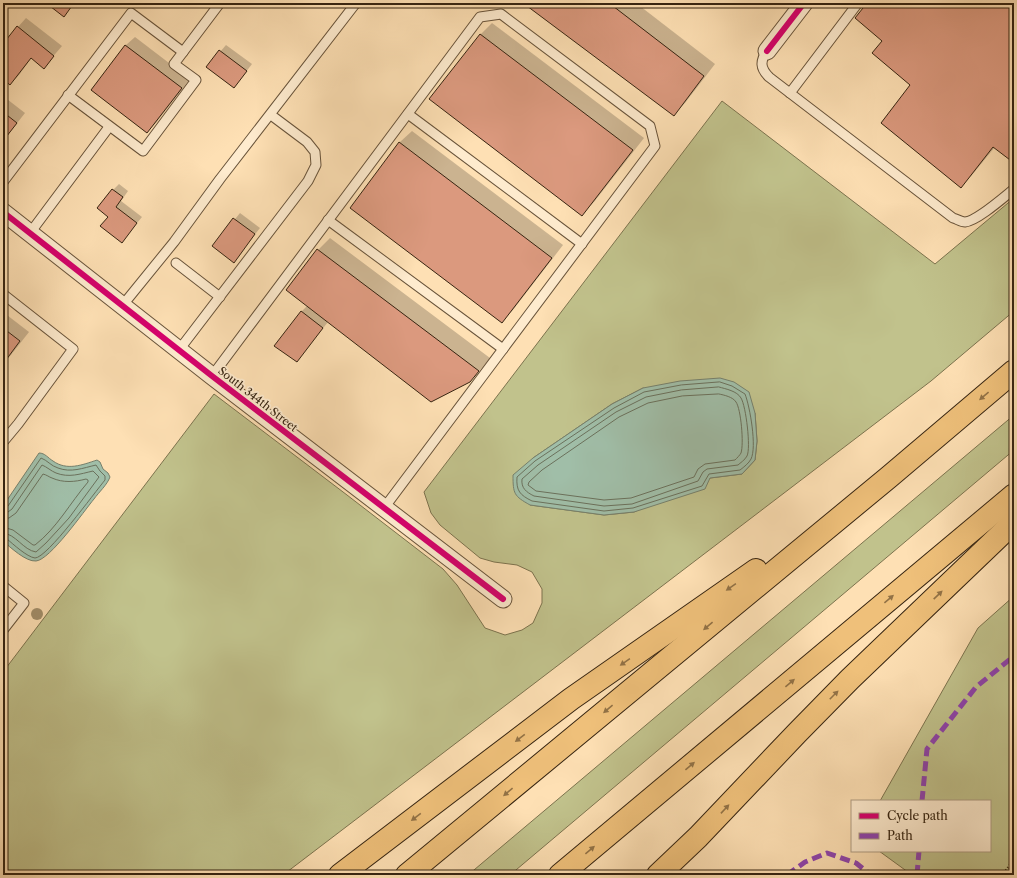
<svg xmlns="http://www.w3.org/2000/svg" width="1017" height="878" font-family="'Libre Caslon Text',serif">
<rect width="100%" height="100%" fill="#fee0b4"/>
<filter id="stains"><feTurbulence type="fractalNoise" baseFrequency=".005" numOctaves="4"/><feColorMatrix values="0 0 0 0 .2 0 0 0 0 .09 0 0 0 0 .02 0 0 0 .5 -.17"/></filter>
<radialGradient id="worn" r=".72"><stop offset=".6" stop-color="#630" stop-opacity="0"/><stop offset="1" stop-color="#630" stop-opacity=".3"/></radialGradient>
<g fill="#c1c28c" stroke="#7c734e" fill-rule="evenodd">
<path d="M722 101 935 264 1014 198V311L931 381 283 875H3V672L214 394 347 495 443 569 457 585 485 628 505 635 522 630 533 623 542 603V589L532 572 517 565 494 562 480 558 440 525 431 513 424 492ZM643 388 755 413 757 441 755 460 742 474 710 478 634 512 604 515 530 505 533 458 612 404Z"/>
<polygon points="1014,415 1014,450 580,816 510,875 468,875"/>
<polygon points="1014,596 1014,875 912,875 879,851 990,851 990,801 880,801 978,628"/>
</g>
<g fill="#a0bea8" stroke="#76806c">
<path d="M720 378 734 382 749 392 755 413 757 441 755 460 742 474 710 478 705 489 634 512 604 515 530 505C514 496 513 494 513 475L533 458 612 404 643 388 680 381Z"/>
<path d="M39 453C45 453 48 458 53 461 67 471 82 465 97 460L100 462 103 469 108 473 110 477C107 485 99 492 94 499 84 511 50 560 36 561 26 562 10 547 3 541V506Z"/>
</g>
<g fill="#0003">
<polygon points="524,3 636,3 715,64 685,103 673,115"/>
<polygon points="869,3 1014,3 1014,162 995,147 972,175 961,186 912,85 883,40"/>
<polygon points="26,18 62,46 44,67 32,57 19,75 10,84 3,78 3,45 18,27"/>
<polygon points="492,23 644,138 594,202 582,214 480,35"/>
<polygon points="135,37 190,79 156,123 147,132 92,89 126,45"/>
<polygon points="226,45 252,64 239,81 207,67"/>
<polygon points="3,96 25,113 3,141"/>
<polygon points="412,131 563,245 513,310 501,322 352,207 400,142"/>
<polygon points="119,184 128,191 121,201 142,217 122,241 110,216 113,190"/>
<polygon points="240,213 260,228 234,261 213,246"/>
<polygon points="330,238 490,358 481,369 469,382 328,322 297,361 301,312 307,306 318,250"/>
<polygon points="3,312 29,332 3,365"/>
</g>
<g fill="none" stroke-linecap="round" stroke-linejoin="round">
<g stroke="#6b715c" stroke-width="1">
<path d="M720 382 732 386 745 394C750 407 757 447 751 459 749 463 744 467 740 470L709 474 702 486 633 508 604 511 532 501C520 495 516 491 517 477L535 461 614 408 644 392 681 385Z"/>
<path d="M719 387C726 389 737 391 741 398 746 406 751 448 747 456 745 460 740 463 738 465L707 469 703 472 698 481 632 504 604 506 534 496C526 492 521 488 522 479L538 465 616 412 646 397 681 390Z"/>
<path d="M719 394C724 395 733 397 736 402 741 409 744 444 741 453 740 455 737 458 735 460L705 464 698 469 694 477 631 498 604 500 536 491 528 485 529 482 542 470 619 417 648 403 682 396Z"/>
<path d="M3 507 8 506 41 458C47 460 51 466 58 468 71 473 83 468 96 465L100 471 105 476V480C95 492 47 558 35 558 27 557 13 544 7 539L3 538"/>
<path d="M3 512H8L12 509 42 465C47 467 51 471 56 473 69 478 80 474 93 471L99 477 69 518 46 543 36 552C23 550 16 534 3 533"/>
<path d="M3 519 9 518 16 513 43 474C47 475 49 477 52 478 63 483 75 482 86 479L88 480V482C70 503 57 528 35 545H33L13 530 3 527"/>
</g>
</g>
<g fill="#db997e" stroke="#362411">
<polygon points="46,3 74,3 64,17"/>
<polygon points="523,3 609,3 704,76 674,116"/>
<polygon points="867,3 1014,3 1014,163 993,147 961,188 881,123 910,85 872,53 882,41 855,18"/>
<polygon points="17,26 54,56 44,69 31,58 10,85 3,79 3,44"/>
<polygon points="480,34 633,150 582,216 429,99"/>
<polygon points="125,45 182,88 147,133 91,90"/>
<polygon points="219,50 247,71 234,88 206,67"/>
<polygon points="3,112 17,123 3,141"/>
<polygon points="399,142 552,258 502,323 350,208"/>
<polygon points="112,189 123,197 116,207 137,223 122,243 100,226 108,217 97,208"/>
<polygon points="233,218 255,234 234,263 212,246"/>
<polygon points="317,249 479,371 470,382 431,402 286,290"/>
<polygon points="301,311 323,328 297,362 274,346"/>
<polygon points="3,328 20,341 3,364"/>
</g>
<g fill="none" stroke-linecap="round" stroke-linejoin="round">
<g stroke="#68533a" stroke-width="11">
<g id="lane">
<path d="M767 51C760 61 760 68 769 77L953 218C957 219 961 222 965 222 977 221 1004 197 1014 189"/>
<polyline points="790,93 858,3"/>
<polyline points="68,95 143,151 196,80 174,64 220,3"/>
<polyline points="408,114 582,244"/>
<polyline points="3,182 131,13 183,52"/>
<polyline points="328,220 503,349"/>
<polyline points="30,233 109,127"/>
<polyline points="176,263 220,297"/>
<polyline points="3,294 73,349 18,424 3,442"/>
<polyline points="122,306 174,242 220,179 356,3"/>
<polyline points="179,350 308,181 316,165 315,152 307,142 271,115"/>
<polyline points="212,376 480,17 501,14 650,126 655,146 384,508"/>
<polyline points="3,586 24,603 3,630"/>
</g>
</g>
<g stroke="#68533a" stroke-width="19">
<g id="street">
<polyline points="767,51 804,3"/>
<polyline points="3,212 212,376 503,599"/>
</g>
</g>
<g stroke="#362411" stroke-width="24">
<g id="highway">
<polyline points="340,875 571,699 756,570"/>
<polyline points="407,875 889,477 1014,371"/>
<polyline points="560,875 1014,495"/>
<polyline points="658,875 698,837 797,733 850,679 1014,522"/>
</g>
</g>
<polyline stroke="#362411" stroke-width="2.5" stroke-dasharray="1 2" stroke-linecap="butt" points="1002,875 1014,860"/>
<use href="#lane" stroke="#feebce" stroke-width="9"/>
<use href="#street" stroke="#feebce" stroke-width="17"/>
<use href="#highway" stroke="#efc07a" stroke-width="22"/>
<g stroke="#8e44ad" stroke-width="5" stroke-dasharray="10 5" stroke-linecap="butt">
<polyline points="922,801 927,749 976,687 1014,656"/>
<polyline points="787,875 805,862 827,853 856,863 871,875"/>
<polyline points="917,875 919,851"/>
</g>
<g stroke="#feebce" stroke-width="8">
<g id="cycleway">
<polyline points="767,51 804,3"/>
<polyline points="3,212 212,376 503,599"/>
</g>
</g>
<use href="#cycleway" stroke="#d6006c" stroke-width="6"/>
</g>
<circle fill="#a38f6b" cx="37" cy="614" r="6"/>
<defs><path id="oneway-solid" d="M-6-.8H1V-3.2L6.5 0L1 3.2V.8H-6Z"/></defs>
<g fill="#927246">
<use href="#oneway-solid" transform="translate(984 396) rotate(140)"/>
<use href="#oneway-solid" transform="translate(731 587) rotate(145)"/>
<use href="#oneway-solid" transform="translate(938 595) rotate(-44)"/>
<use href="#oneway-solid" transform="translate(889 599) rotate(-40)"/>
<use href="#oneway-solid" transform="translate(708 626) rotate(140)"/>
<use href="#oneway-solid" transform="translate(625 662) rotate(145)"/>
<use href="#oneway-solid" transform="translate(790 683) rotate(-40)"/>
<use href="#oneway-solid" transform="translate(834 695) rotate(-45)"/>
<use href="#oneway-solid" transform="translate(608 709) rotate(140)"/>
<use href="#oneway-solid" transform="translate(520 738) rotate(143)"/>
<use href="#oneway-solid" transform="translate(690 766) rotate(-40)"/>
<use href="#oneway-solid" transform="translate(508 792) rotate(140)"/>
<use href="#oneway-solid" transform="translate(725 809) rotate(-47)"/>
<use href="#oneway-solid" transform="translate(416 817) rotate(143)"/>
<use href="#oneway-solid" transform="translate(590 850) rotate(-40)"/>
</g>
<g text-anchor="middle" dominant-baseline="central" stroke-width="3.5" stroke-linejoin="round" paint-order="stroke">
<g font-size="11" fill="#362411" stroke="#feebce">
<text transform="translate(258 399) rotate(38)">South 344th Street</text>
</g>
</g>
<rect width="1017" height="878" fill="none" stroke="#fee0b4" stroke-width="16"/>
<rect x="4" y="4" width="1009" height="870" fill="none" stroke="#362411" stroke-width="2"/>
<rect x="8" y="8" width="1001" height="862" fill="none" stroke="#362411"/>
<rect x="851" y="800" width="140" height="52" fill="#feebce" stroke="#ae9b82"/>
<rect x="859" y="813" width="20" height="6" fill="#d6006c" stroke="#ae9b82"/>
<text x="887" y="820" font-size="12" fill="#362411">Cycle path</text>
<rect x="859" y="833" width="20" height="6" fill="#8e44ad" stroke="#ae9b82"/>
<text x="887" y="840" font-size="12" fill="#362411">Path</text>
<rect width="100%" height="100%" filter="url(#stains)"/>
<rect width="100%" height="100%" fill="url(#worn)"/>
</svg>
